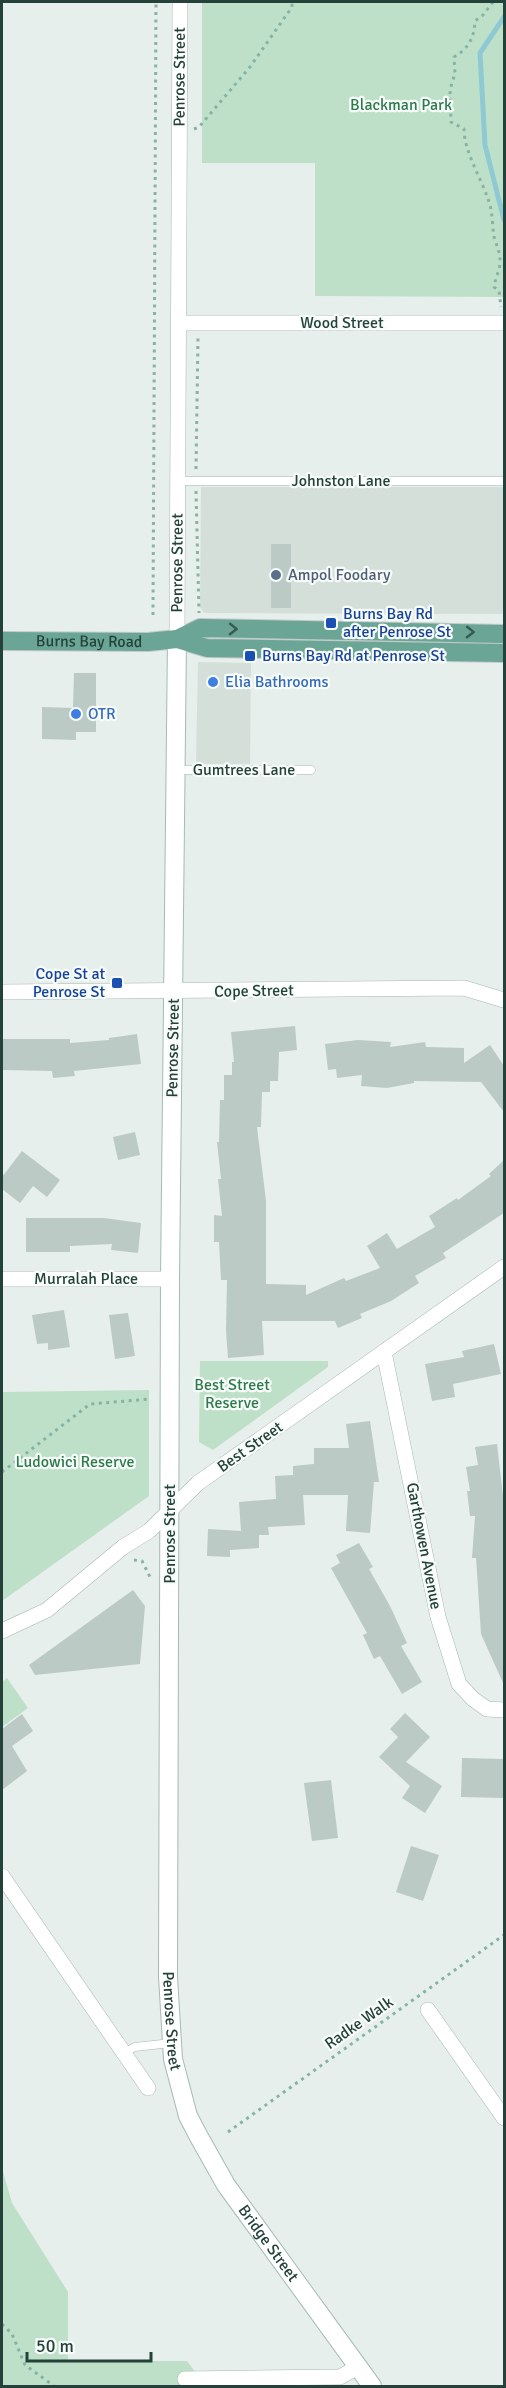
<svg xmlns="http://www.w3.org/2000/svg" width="506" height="2388" font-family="Signika,sans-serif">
<rect width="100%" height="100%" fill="#e6efeb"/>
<g fill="#d4dfda">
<polygon points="201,487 504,487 504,614 204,613 200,607"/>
<polygon points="198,662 251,663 250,764 196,764"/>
</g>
<g fill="#bfe0c8">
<polygon points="202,2 504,2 504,297 315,296 315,163 202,163"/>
<polygon points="200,1361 328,1361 328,1367 213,1450 199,1442"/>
<polygon points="149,1390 149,1496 2,1601 2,1392"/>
<polygon points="7,1678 28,1708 2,1727 2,1682"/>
<polygon points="2,2168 12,2203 68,2292 68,2361 187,2361 206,2386 2,2386"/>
</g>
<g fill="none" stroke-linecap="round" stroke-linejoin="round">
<polyline stroke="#8ec9d4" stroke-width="5" points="504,17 480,53 485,145 504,220"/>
</g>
<g fill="#bbcac4">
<rect x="271" y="544" width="20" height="64"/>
<polygon points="74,673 96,673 96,732 76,732 76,740 42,739 42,707 73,708"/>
<polygon points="295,1026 297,1050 279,1052 278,1081 270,1081 270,1092 262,1092 261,1127 257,1127 266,1201 266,1284 306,1285 306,1295 344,1278 346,1281 380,1268 367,1246 387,1233 397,1249 435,1227 429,1216 457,1198 458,1200 491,1176 489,1174 504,1160 504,1213 443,1253 446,1258 415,1276 419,1283 391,1301 360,1314 362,1318 338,1328 335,1321 262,1321 264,1355 228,1358 226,1331 227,1280 221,1280 219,1242 214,1242 214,1215 222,1216 218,1179 221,1179 217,1142 219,1142 220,1100 224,1100 224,1075 232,1075 232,1062 234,1062 231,1032"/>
<polygon points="137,1034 141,1064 74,1071 75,1076 53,1078 52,1071 2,1070 2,1039 70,1039 70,1043 109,1040 109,1038"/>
<polygon points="358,1040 391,1042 390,1047 425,1042 426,1047 464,1048 464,1063 490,1045 504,1066 504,1112 481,1082 414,1081 414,1083 387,1088 361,1086 362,1075 337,1078 336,1069 328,1070 325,1044"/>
<polygon points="135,1132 140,1155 118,1160 113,1137"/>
<polygon points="22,1151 60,1180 47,1197 33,1186 20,1203 2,1189 2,1177"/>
<polygon points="26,1218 104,1218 141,1223 138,1253 111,1250 112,1244 70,1246 70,1252 26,1252"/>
<polygon points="64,1310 70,1347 48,1350 48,1343 37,1344 32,1315"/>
<polygon points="128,1313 135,1356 115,1359 109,1315"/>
<polygon points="494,1344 501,1374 453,1384 455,1397 432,1401 425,1364 464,1357 462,1351"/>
<polygon points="370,1421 379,1482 374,1482 370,1533 346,1531 348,1495 303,1495 305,1525 268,1527 269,1535 259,1535 259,1548 230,1550 230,1557 207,1556 208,1529 241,1531 239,1502 276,1499 275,1476 293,1475 293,1466 314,1464 314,1448 349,1448 346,1424"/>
<polygon points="497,1444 504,1504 504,1685 481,1634 476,1558 472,1558 475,1516 470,1516 467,1491 470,1491 466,1467 478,1465 475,1447"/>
<polygon points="359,1543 373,1567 369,1569 390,1606 407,1643 401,1646 422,1682 402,1694 380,1656 374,1659 363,1635 367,1633 331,1568 340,1563 336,1555"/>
<polygon points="133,1590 145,1606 140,1664 35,1675 29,1665"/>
<polygon points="405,1713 430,1737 406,1762 442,1786 425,1813 402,1798 410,1786 379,1757 398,1737 390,1729"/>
<polygon points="22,1714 33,1731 12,1746 27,1771 2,1790 2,1729"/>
<polygon points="462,1758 504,1759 504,1798 461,1797"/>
<polygon points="331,1780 338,1838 312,1841 304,1783"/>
<polygon points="411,1846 439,1855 423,1901 396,1892"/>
</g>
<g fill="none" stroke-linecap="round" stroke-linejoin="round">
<g stroke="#a8b8b2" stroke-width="9">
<g id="lane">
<polyline points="178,481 504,481"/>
<polyline points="176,770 311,770"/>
<polyline points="123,2053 135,2047 171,2043"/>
</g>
</g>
<g stroke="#a8b8b2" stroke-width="16">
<g id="street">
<polyline points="179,323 504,323"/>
<path id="s1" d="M177 639 180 2"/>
<polyline points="2,992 464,988 504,1000"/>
<polyline points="2,1279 170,1279"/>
<polyline points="384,1352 438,1617 459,1684 473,1699 487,1709 504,1710"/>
<polyline points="2,1631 47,1610 123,1547 149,1531 198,1483 504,1267"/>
<polyline points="2,1876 148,2088"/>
<polyline points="428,2010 504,2118"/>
<polyline points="185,2379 340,2377 358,2367"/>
</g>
</g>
<g stroke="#a4bbb3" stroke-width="20">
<g id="secondary">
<path id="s2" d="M177 639 170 1279 168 1977 173 2059 188 2116 199 2137 226 2185 372 2386"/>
</g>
</g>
<g stroke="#c2cac8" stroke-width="20">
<g id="primary">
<polyline points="177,639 207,648 504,653"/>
<path id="s3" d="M2 641 148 642 177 639 200 628 504 634"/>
</g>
</g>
<g stroke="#86b3a5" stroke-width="3" stroke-dasharray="3 4.5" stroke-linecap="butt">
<path d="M493 2 483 15 475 21C474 38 469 48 454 57L455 73 450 90 451 122 464 129C464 151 481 178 488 199 493 211 492 225 494 237 497 247 501 254 500 264 499 272 495 279 494 287L499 291 501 307"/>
<polyline points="194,129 199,127 250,67 292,7 292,2"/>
<polyline points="196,469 198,338"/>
<polyline points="196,491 199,613"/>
<polyline points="153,615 156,2"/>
<polyline points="2,1472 90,1404 151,1399"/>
<polyline points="134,1560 142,1561 151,1579"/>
<polyline points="228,2132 504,1935"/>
<polyline points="2,2324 12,2334 25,2365 54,2386"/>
</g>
<use href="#lane" stroke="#fff" stroke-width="8"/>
<use href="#street" stroke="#fff" stroke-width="15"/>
<use href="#secondary" stroke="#fff" stroke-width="18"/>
<use href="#primary" stroke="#6aa596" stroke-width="18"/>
</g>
<defs><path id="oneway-chevron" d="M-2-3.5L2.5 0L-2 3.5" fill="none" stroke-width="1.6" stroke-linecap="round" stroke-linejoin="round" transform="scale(1.5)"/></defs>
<g stroke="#365b51">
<use href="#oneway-chevron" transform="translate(233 629) rotate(1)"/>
<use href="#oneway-chevron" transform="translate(470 632) rotate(1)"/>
</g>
<circle fill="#5c6f8a" stroke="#f7fbf9" stroke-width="2" cx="276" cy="575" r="6"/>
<g fill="#1a4fb4" stroke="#f7fbf9" stroke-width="2">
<rect x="325" y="617" width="12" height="12" rx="3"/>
<rect x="244" y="650" width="12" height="12" rx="3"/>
<rect x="111" y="977" width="12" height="12" rx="3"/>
</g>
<g fill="#3f7fe0" stroke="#f7fbf9" stroke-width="2">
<circle cx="213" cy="682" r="6"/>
<circle cx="76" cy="714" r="6"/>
</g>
<g text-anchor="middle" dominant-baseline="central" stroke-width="4.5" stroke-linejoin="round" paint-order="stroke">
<g font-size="16" fill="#24423a" stroke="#f7fbf9">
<text stroke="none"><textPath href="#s1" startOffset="562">Penrose Street</textPath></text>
<text x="342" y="323">Wood Street</text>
<text x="341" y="481">Johnston Lane</text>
<text stroke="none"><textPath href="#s1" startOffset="76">Penrose Street</textPath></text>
<text stroke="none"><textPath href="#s3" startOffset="87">Burns Bay Road</textPath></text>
<text x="244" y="770">Gumtrees Lane</text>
<text transform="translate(254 991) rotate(-1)">Cope Street</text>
<text transform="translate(173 1048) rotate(-89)">Penrose Street</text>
<text x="86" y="1279">Murralah Place</text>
<text transform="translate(250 1447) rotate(-35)">Best Street</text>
<text transform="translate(170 1534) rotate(-90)">Penrose Street</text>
<text transform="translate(424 1546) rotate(79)">Garthowen Avenue</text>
<text stroke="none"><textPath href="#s2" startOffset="1382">Penrose Street</textPath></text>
<text transform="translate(359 2023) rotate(-35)">Radke Walk</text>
<text stroke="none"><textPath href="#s2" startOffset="1630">Bridge Street</textPath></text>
</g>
<g font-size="16" fill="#2d7a4b" stroke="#f7fbf9">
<text x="401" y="105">Blackman Park</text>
<text x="232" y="1385">Best Street<tspan x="232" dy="18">Reserve</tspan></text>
<text x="75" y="1462">Ludowici Reserve</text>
</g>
<g font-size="16" fill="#4e5e75" stroke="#f7fbf9" text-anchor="start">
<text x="288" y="575">Ampol Foodary</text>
</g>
<g font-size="16" fill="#164399" stroke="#f7fbf9" text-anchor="start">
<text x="343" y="614">Burns Bay Rd<tspan x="343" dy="18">after Penrose St</tspan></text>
<text x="262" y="656">Burns Bay Rd at Penrose St</text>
<text x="105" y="974" text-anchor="end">Cope St at<tspan x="105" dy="18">Penrose St</tspan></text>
</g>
<g font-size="16" fill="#366cbe" stroke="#f7fbf9" text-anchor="start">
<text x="225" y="682">Elia Bathrooms</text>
<text x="88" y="714">OTR</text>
</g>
</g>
<rect width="506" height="2388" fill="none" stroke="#24423a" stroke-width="6"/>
<path d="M27 2352v9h124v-9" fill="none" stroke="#24423a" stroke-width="3"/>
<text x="36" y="2352" font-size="18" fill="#24423a" stroke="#f7fbf9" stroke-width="4.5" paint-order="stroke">50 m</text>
</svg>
